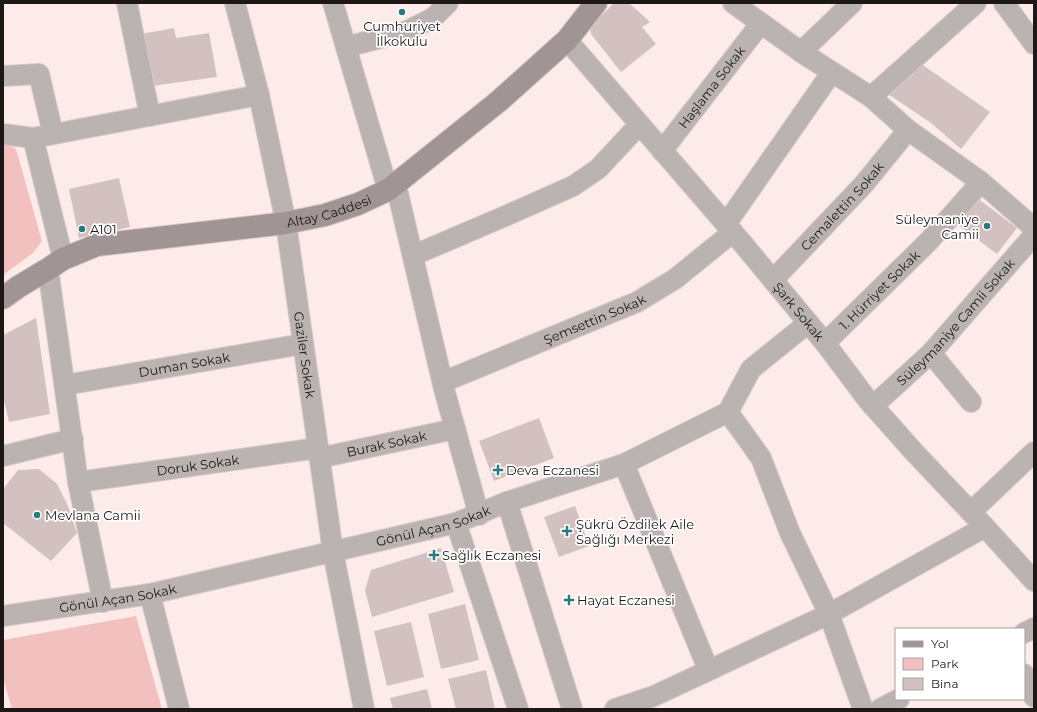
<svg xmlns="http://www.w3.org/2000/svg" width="1037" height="712" font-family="Montserrat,sans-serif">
<rect width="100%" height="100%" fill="#fdebea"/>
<g fill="#f2c1bf">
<polygon points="3,142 16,149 42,241 33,253 3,275"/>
<polygon points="136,616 162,709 12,709 3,678 3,640"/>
</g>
<g fill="#d2c1c0">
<polygon points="614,3 629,3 650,22 642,27 656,44 621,72 591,34 590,28 595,22"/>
<polygon points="174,28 176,38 209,33 217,77 152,86 141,34"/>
<polygon points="920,63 990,112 961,149 931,123 888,94"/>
<polygon points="119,178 130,227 79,238 69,189"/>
<polygon points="977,198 1017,228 997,254 957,224"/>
<polygon points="36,318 50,414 9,422 3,396 3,335"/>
<polygon points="539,418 554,458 494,481 479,441"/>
<polygon points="39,469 57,484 68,506 77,533 51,561 3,523 3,489 18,470"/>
<polygon points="575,506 589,546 559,557 544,517"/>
<polygon points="441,548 454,592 372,617 365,590 371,570"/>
<polygon points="465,604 479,660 441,669 428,614"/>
<polygon points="411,622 424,677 387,686 374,631"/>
<polygon points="486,670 495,709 456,709 448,679"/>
<polygon points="427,689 432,709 393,709 390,698"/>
</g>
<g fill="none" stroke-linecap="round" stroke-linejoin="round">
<g stroke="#d9c9c8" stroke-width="22">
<g id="street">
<polyline points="127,3 150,116"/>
<path id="s1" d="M235 3 259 95 286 223 333 552 364 709"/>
<polyline points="333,3 388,190"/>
<polyline points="733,3 801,52 871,97 908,130 981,182 1034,228"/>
<polyline points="1004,3 1034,44"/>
<path id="s2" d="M567 40 743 244 825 343 867 399 914 452 985 527 1034 581"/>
<polyline points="346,47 407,31 433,18 448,3"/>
<polyline points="801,52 852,3"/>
<polyline points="3,76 39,74 53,134"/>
<polyline points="871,97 976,3"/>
<polyline points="3,134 33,138 63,259"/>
<polyline points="33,138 259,95"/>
<path id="s3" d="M662 151 761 23"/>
<polyline points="396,185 444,389 479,515"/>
<polyline points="726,224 832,72"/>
<polyline points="414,255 510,214 573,186 598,169 639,125"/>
<polyline points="48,269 78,482 103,602"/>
<path id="s4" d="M773 280 864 184 908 130"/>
<path id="s5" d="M825 343 928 242 981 182"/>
<polyline points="931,353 971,402"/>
<path id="s6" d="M443 382 637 302 675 279 733 232"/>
<path id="s7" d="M65 385 303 344"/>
<path id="s8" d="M873 406 931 353 1034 235"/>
<polyline points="728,412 761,458 790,533 829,614 863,709"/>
<polyline points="3,456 73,439"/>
<path id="s9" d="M319 458 455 429"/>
<polyline points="624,464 708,669"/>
<path id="s10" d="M78 482 318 448"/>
<polyline points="507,502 572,709"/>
<polyline points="971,512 1034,452"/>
<polyline points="456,523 518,709"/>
<polyline points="150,594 179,709"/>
<path id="s11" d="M3 616 150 594 456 523 507 502 624 464 728 412 751 369 808 323"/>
<polyline points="1024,633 1034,628"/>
<polyline points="1024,674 1034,697"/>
<polyline points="615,709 654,696 829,614 985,527"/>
<polyline points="880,709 899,699"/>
</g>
</g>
<g stroke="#d9c9c8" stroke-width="24">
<g id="secondary">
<path id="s12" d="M3 298 18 287 48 269 63 259 97 245 286 223 325 215 358 204 388 190 499 101 567 40 596 3"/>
</g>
</g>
<use href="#street" stroke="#bab3b2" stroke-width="20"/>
<use href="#secondary" stroke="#a09594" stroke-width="22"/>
</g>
<g fill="#2e777c" stroke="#fff" stroke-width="1.5">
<circle cx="402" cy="12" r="4"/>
<circle cx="987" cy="226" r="4"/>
<circle cx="82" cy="229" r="4"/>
<path d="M496 464h4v4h4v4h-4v4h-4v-4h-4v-4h4z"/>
<circle cx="37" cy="515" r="4"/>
<path d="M565 525h4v4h4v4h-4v4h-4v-4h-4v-4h4z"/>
<path d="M432 549h4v4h4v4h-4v4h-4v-4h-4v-4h4z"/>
<path d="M567 594h4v4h4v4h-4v4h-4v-4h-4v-4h4z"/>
</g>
<g text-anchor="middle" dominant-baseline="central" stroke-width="3.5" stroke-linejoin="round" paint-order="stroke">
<g font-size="13" fill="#1d1717" stroke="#fff" text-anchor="start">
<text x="402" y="26" text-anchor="middle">Cumhuriyet<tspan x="402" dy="15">İlkokulu</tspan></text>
<text x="979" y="219" text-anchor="end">Süleymaniye<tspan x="979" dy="15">Camii</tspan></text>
<text x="90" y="229">A101</text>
<text x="506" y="470">Deva Eczanesi</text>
<text x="45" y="515">Mevlana Camii</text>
<text x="576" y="524">Şükrü Özdilek Aile<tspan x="576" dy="15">Sağlığı Merkezi</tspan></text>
<text x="442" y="555">Sağlık Eczanesi</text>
<text x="577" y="600">Hayat Eczanesi</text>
</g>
<g font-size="13" fill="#1d1717" stroke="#fff">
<text stroke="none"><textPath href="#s3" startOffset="81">Haşlama Sokak</textPath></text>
<text stroke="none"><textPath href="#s4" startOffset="101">Cemalettin Sokak</textPath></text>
<text stroke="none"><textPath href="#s12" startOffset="343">Altay Caddesi</textPath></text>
<text stroke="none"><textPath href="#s5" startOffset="76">1. Hürriyet Sokak</textPath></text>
<text stroke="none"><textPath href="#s2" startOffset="357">Şark Sokak</textPath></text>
<text stroke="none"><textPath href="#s6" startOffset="164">Şemsettin Sokak</textPath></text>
<text stroke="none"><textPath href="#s8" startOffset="118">Süleymaniye Camii Sokak</textPath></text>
<text stroke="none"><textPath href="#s1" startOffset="359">Gaziler Sokak</textPath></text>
<text stroke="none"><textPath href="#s7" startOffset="121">Duman Sokak</textPath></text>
<text stroke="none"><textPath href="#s9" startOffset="69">Burak Sokak</textPath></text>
<text stroke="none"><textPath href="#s10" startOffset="121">Doruk Sokak</textPath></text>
<text stroke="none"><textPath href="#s11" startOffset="440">Gönül Açan Sokak</textPath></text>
<text stroke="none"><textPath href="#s11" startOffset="116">Gönül Açan Sokak</textPath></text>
</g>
</g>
<rect width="1037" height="712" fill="none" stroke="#1d1717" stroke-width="8"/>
<rect x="895" y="628" width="130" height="72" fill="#ffffff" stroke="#a5a2a2"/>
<rect x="903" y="641" width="20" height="6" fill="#a09594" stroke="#a5a2a2"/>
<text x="931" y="648" font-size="12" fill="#1d1717">Yol</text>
<rect x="903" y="658" width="20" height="12" fill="#f2c1bf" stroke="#a5a2a2"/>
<text x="931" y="668" font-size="12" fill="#1d1717">Park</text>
<rect x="903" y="678" width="20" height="12" fill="#d2c1c0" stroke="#a5a2a2"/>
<text x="931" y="688" font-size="12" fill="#1d1717">Bina</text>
</svg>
